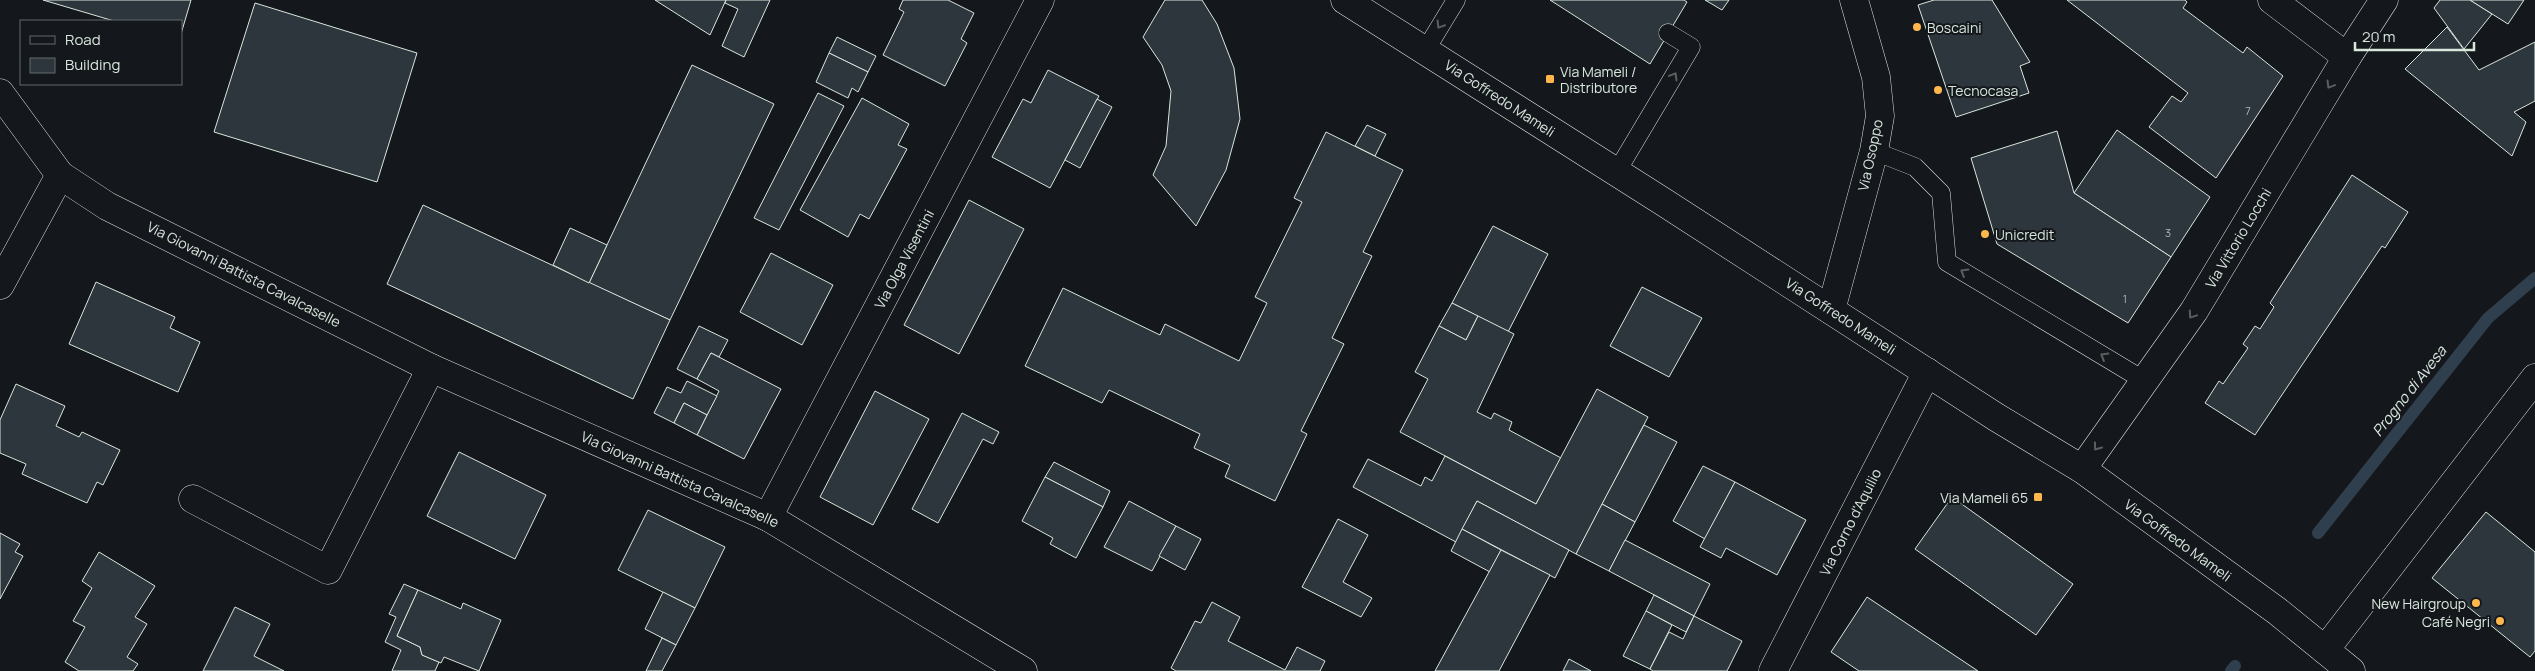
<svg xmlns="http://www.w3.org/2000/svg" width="2535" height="671" font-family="Manrope,sans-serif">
<rect width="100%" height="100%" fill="#14181c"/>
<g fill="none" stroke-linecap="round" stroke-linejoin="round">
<g stroke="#2f3f4d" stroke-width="12">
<polyline points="2318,533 2488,318 2535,278"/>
<polyline points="2231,671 2235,666"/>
</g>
</g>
<g fill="#2c363c" stroke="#d8e6dc">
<polygon points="43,0 191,0 181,34 181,21 114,21"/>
<polygon points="655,0 726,0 710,35"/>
<polygon points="726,0 770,0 744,57 722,46 738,9 725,3"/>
<polygon points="903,0 948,0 974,13 961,39 967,43 945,86 883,55 904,12 899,9"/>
<polygon points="1165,0 1202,0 1217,24 1234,68 1240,119 1226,170 1196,226 1153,175 1166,146 1171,91 1162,65 1143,37"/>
<polygon points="1550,0 1684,0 1687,2 1650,64"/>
<polygon points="1705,0 1729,0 1722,10"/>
<polygon points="1934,0 1992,0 2030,62 2020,66 2029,93 1956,117 1918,5"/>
<polygon points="2067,0 2185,0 2187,2 2183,8 2243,53 2247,47 2283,76 2216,178 2149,127 2172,96 2181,102 2188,93"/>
<polygon points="2440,0 2470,0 2492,14 2464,49 2434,8"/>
<polygon points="2470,0 2524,0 2508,24"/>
<polygon points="255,3 417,53 377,182 214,132"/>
<polygon points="2447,27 2479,70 2535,42 2535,101 2514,112 2526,122 2512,156 2405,69"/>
<polygon points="837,37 876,56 868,72 829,53"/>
<polygon points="829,53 868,72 858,92 852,88 848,98 816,82"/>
<polygon points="692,65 774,104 670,320 589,283"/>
<polygon points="1048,70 1099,96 1050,188 992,157 1023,99 1031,103"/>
<polygon points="818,93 844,106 779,230 754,218"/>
<polygon points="862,98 909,124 898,145 907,149 869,219 860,214 848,237 800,210"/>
<polygon points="1097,99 1112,107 1080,168 1065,160"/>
<polygon points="1367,125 1386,134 1375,156 1355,146"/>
<polygon points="2117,130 2210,197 2171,257 2074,193"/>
<polygon points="2057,131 2074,193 2171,257 2128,323 1997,244 1971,158"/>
<polygon points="1326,132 1403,170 1363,252 1372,256 1332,338 1344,344 1301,431 1307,434 1275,501 1225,477 1230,465 1194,448 1200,434 1109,390 1102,403 1025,366 1063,288 1160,335 1165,324 1239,361 1267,303 1255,297 1302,202 1294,198"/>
<polygon points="2352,175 2408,212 2385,248 2382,246 2255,435 2205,403 2219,381 2223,384 2248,348 2243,344 2255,326 2260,329 2274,307 2270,303"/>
<polygon points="969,200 1024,229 959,354 904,325"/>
<polygon points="423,205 670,320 633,399 387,284"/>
<polygon points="1493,226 1548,254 1508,332 1452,303"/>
<polygon points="570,228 607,245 589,283 553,265"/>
<polygon points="771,253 833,285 802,345 740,312"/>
<polygon points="96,282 175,317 170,328 200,342 178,392 69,344"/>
<polygon points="1642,287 1702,318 1669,377 1610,346"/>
<polygon points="1452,303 1478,316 1466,340 1439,326"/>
<polygon points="1478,316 1514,334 1477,412 1491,419 1494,413 1512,422 1509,430 1561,458 1536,504 1400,432 1428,379 1415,372 1439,326 1466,340"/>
<polygon points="699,326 728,340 719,357 711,353 697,379 677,369"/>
<polygon points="711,353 781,389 744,459 697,435 719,391 697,379"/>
<polygon points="687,381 717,396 707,415 684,403 674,423 654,413 667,387 681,393"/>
<polygon points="16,384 65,406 56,426 79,437 82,432 120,450 103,485 97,482 87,503 22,474 26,464 0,453 0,420"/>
<polygon points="1597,389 1648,417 1576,554 1477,501 1456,542 1353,487 1368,459 1421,486 1425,477 1432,481 1445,456 1536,504"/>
<polygon points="875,391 929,419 873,525 820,497"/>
<polygon points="684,403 707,415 697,435 674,423"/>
<polygon points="962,413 999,432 993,444 983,439 938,523 912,509"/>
<polygon points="1644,425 1677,442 1635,522 1602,504"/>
<polygon points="459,452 546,495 515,559 427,516"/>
<polygon points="1054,462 1110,491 1103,507 1045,477"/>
<polygon points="1703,466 1735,482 1705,539 1673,521"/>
<polygon points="1045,477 1103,507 1076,558 1050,544 1053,538 1022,521"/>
<polygon points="1735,482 1806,520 1777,575 1726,548 1721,558 1700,547"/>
<polygon points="1952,497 2073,584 2036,635 1915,549"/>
<polygon points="1129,501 1176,526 1152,571 1104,547"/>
<polygon points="1477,501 1569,550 1555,578 1462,529"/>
<polygon points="1602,504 1635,522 1609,571 1576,554"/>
<polygon points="648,510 725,547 695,608 618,570"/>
<polygon points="2486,512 2535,552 2535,651 2530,657 2432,578"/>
<polygon points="1338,519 1368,535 1343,582 1372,598 1361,617 1302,587"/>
<polygon points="1176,526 1201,539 1185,570 1159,556"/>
<polygon points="1462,529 1501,550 1490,572 1451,551"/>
<polygon points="0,533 20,544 15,552 23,556 0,599"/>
<polygon points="1625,540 1710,584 1694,616 1609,571"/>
<polygon points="1501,550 1550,575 1499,671 1435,671"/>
<polygon points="99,552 155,586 135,617 147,624 127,657 138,664 133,671 79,671 65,662 85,627 73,621 92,588 82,581"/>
<polygon points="404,584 418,590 397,636 420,647 422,655 439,662 435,671 392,671 401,650 385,642 396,617 389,614"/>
<polygon points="418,590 461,609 463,603 501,620 479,671 444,657 441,663 422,655 420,647 397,636"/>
<polygon points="663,592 695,608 676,645 645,629"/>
<polygon points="1654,595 1694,616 1686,632 1646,611"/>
<polygon points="1867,597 1978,671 1859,671 1831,652"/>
<polygon points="1212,602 1240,617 1228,641 1285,670 1297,647 1325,661 1320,671 1176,671 1171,668 1195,621 1201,623"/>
<polygon points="235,607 270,624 254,656 284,671 203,671"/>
<polygon points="1646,611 1672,625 1650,669 1623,656"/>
<polygon points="1694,616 1742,641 1727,671 1653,671 1650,669 1669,632 1683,639"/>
<polygon points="662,638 676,645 662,671 646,671"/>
<polygon points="1569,659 1591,671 1563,671"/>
</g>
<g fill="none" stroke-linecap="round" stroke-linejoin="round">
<g stroke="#d8e6dc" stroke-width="19">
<g id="lane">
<polyline points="1425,51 1456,0"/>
<polyline points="1874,151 1915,167 1941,193 1947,262 2145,381"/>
<polyline points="1616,173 1691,47 1668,33"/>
</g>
</g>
<g stroke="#d8e6dc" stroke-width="29">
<g id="street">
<polyline points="2272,0 2347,57"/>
<polyline points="0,93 60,175 107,206 431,368 768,517 1023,671"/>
<polyline points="0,285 60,175"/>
<polyline points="1831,310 1874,151 1880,116 1876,77 1854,0"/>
<polyline points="2082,469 2194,311 2347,57 2384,0"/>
<polyline points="193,499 328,570 431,368"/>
<polyline points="768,517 1040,0"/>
<polyline points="2325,650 2535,378"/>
<polyline points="1773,671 1927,372"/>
</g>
</g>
<g stroke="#d8e6dc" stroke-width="29">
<polyline id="secondary" points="1345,0 1662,201 1996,417 2082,469 2277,611 2351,671"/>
</g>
<use href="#lane" stroke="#14181c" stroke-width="18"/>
<use href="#street" stroke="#14181c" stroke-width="28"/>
<use href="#secondary" stroke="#14181c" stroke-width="28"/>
</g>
<defs><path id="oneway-chevron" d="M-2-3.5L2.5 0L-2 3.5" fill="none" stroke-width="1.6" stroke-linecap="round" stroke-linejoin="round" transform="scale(1.25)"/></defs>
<g stroke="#59605f">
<use href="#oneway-chevron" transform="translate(1440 25) rotate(122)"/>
<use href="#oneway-chevron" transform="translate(1674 76) rotate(-59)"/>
<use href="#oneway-chevron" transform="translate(2330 85) rotate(121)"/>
<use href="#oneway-chevron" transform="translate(1964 272) rotate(-149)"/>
<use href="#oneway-chevron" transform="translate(2192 315) rotate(124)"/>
<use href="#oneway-chevron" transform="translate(2104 356) rotate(-149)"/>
<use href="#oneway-chevron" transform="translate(2097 447) rotate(126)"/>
</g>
<g fill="#ffb74d" stroke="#14181c" stroke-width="2">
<circle cx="1917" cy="27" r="5"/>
<rect x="1545" y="74" width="10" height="10" rx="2.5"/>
<circle cx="1938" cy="90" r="5"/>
<circle cx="1985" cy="234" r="5"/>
<rect x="2033" y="492" width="10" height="10" rx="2.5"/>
<circle cx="2476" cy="603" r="5"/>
<circle cx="2500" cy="621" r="5"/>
</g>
<g text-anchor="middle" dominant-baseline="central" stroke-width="4" stroke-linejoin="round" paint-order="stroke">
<g font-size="11" fill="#adbab4">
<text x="2248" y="110">7</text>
<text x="2168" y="232">3</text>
<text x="2125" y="298">1</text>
</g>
<g font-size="14" fill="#d8e6dc" stroke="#14181c" text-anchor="start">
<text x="1927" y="27">Boscaini</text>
<text x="1560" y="71">Via Mameli /<tspan x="1560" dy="16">Distributore</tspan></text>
<text x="1948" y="90">Tecnocasa</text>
<text x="1995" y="234">Unicredit</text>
<text x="2028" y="497" text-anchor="end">Via Mameli 65</text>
<text x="2466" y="603" text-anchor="end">New Hairgroup</text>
<text x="2490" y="621" text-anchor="end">Café Negri</text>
</g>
<g font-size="14" fill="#d8e6dc" stroke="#14181c">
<text transform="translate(1500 98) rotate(33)">Via Goffredo Mameli</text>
<text transform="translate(1870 155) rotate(-78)">Via Osoppo</text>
<text transform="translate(2238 238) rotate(-59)">Via Vittorio Locchi</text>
<text transform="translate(904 259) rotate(-62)">Via Olga Visentini</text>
<text transform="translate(244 274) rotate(27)">Via Giovanni Battista Cavalcaselle</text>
<text transform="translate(1841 316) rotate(33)">Via Goffredo Mameli</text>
<text transform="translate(680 479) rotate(24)">Via Giovanni Battista Cavalcaselle</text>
<text transform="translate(1850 522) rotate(-63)">Via Corno d'Aquilio</text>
<text transform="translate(2178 540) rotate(36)">Via Goffredo Mameli</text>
</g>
<g font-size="15" font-style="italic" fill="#d8e6dc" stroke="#14181c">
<text transform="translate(2409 391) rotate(-52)">Progno di Avesa</text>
</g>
</g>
<rect x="20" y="20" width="162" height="65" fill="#14181c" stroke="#626a69"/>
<rect x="30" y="36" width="25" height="8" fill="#14181c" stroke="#626a69"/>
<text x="65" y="45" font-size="15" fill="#d8e6dc">Road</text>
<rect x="30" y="58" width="25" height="15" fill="#2c363c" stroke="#626a69"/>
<text x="65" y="70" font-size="15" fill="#d8e6dc">Building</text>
<path d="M2355 42v8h119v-8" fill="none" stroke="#d8e6dc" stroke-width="2.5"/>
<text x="2362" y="42" font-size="15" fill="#d8e6dc" stroke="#14181c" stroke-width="4" paint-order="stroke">20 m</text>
</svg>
